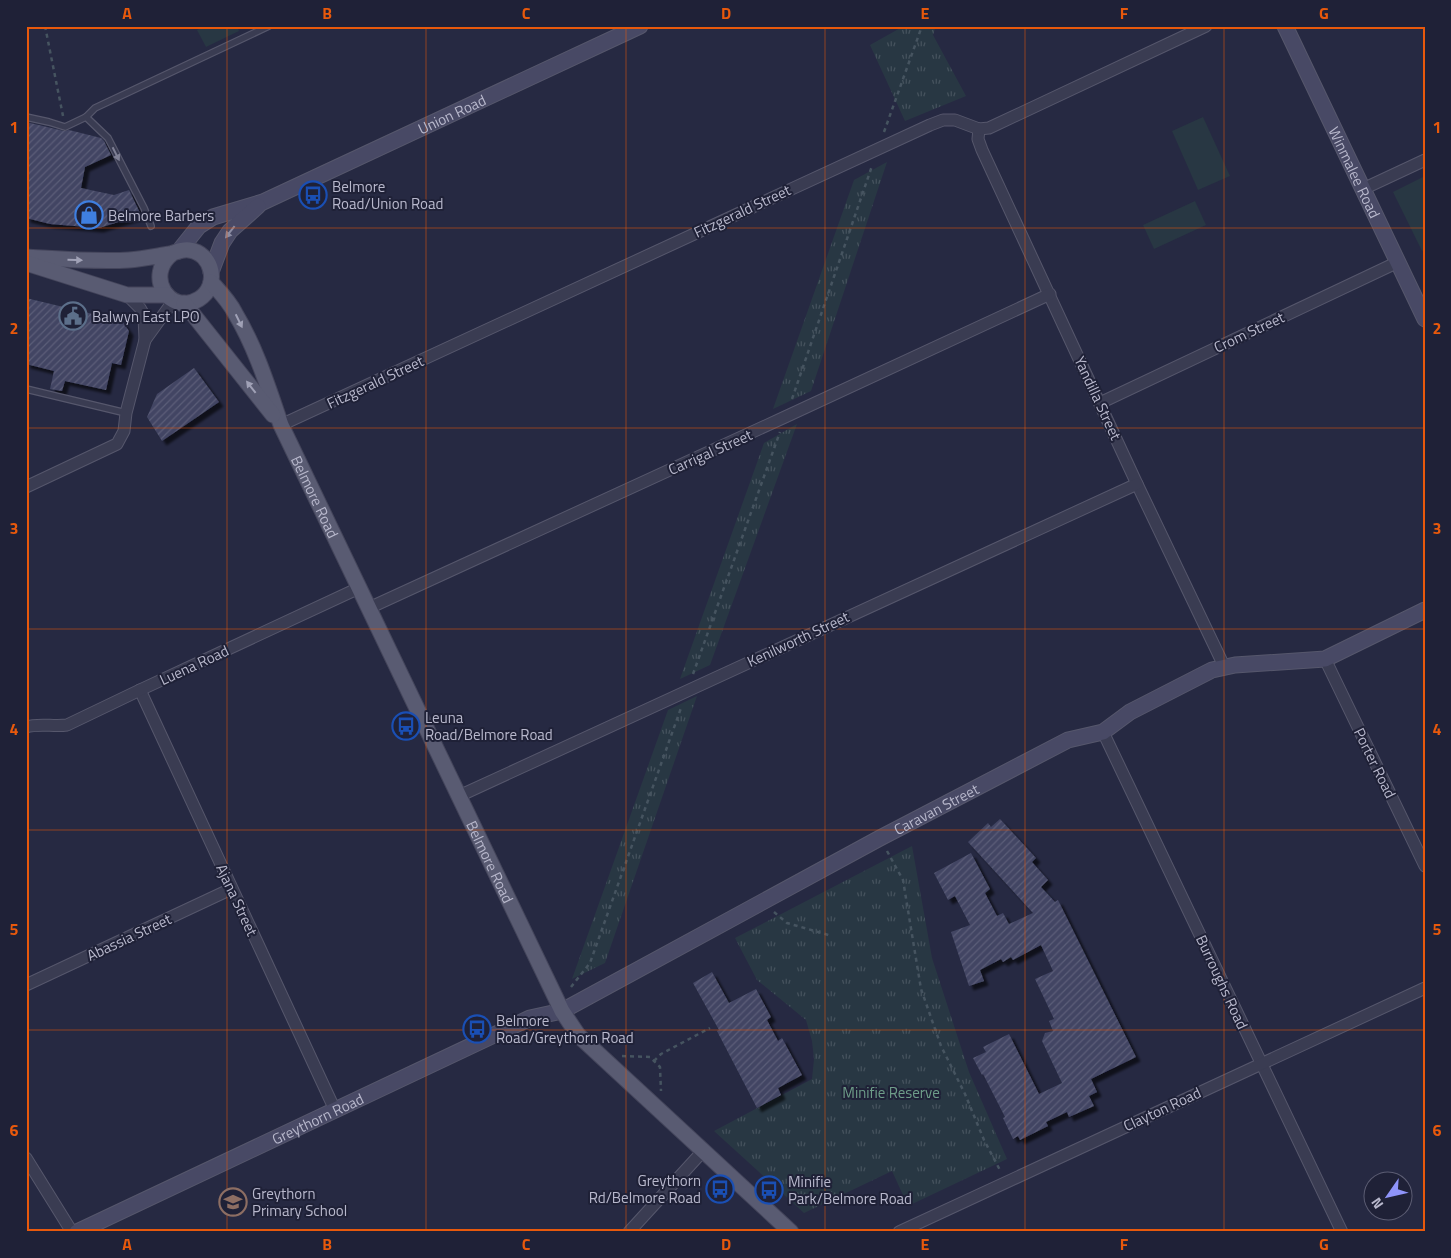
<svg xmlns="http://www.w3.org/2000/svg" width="1451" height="1258" font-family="'Titillium Web',sans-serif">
<defs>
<pattern id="park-tufts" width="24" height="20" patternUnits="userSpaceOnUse" patternTransform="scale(1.25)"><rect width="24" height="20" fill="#283743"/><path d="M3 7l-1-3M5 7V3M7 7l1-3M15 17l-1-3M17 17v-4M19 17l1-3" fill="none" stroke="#45525d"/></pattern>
<pattern id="building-hatch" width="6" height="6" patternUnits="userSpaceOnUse" patternTransform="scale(1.25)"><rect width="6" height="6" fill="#424563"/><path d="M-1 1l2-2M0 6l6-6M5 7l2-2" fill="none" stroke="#5b5e78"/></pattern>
<filter id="shadow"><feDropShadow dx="4.5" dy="4.5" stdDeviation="1" flood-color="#0009"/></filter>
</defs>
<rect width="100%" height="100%" fill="#262942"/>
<g fill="#283743">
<polygon points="205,26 237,26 239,31 206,47 197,30"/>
<polygon points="1203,117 1230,176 1198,190 1172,131"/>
<polygon points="1423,177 1425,180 1425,249 1422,251 1393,192"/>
<polygon points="1195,201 1206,225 1154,249 1143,225"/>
</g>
<g fill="url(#park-tufts)">
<polygon points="904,26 936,26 933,35 966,96 905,121 870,45"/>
<polygon points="887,162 811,391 773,409 854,180"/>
<polygon points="797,424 710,665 680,679 764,443"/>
<polygon points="697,696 605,963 572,979 668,710"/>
<polygon points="912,846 932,958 969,1072 1007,1159 908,1206 892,1171 804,1213 714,1131 812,1079 814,1059 812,1041 806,1020 757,980 735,938"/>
</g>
<g fill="url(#building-hatch)" filter="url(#shadow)">
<polygon points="26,122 64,131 69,130 101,138 104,141 111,155 85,167 81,188 114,195 129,190 141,215 99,228 50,224 26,218"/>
<polygon points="26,298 122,321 129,331 121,365 112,363 106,390 65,381 62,391 50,389 54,371 26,364"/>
<polygon points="194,368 219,402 162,441 147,417 157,394"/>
<polygon points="1000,819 1036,858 1032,862 1048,880 1041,887 1055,902 1058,900 1136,1057 1091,1079 1097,1092 1089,1096 1094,1106 1069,1117 1067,1112 1046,1122 1048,1126 1020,1140 1018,1136 1013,1139 1003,1118 1005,1117 983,1074 982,1075 973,1058 986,1052 983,1047 1009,1034 1039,1094 1062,1083 1042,1041 1045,1033 1053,1031 1049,1021 1054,1019 1035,979 1053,971 1041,945 1013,960 1011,957 1003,962 1001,959 980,970 984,981 969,986 951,932 970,925 955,896 948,900 934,873 971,853 990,889 985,893 997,916 1003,913 1009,924 1033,913 968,842 988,823 991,827"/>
<polygon points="712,972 729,1003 756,989 771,1017 767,1020 778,1041 782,1038 802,1075 778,1088 781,1095 757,1108 717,1031 719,1030 693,983"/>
</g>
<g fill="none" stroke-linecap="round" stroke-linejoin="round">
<g stroke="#56576c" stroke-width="8">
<g id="lane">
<polyline points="26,117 49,122 65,127 86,117 95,108 269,26"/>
<polyline points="86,117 108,138 144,208 151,226"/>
<polyline points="26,389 126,413"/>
</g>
</g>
<g stroke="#56576c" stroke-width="13">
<g id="street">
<polyline points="979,129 978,139 982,150 1137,484 1224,666"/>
<polyline points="1363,189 1425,160"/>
<polyline points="145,340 174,300"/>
<polyline points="1100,403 1398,262"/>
<polyline points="281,425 930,125 943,120 955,120 979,129 989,128 1206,26"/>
<polyline points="26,487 117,444 124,431 126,413 145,340 144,315 140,308 127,295"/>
<polyline points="369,608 785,417 1050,294"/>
<polyline points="1325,659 1425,866"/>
<polyline points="140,690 335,1110"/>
<path d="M26 727C39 723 54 727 67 725L140 690 359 588"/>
<polyline points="1103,732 1342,1232"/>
<polyline points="459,796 1137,484"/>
<polyline points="26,985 231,889"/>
<polyline points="26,1158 72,1232"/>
<polyline points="629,1232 703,1151"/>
<polyline points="899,1232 1425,988"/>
</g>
</g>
<g stroke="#56576c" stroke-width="17">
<g id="secondary">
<path id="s1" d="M1285 26 1425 319"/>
<path id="s2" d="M179 251 199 226 213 217 263 202 640 26"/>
<polyline points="211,272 222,243 230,231 258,206"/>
<path id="s3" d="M77 1232 530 1018 562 1011 880 838 1068 740 1103 732 1130 712 1212 670 1235 665 1325 659 1425 610"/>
</g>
</g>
<g stroke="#44455b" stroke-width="17">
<g id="primary">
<path d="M26 257C60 259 95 262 129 260 142 259 157 256 170 254 177 252 182 249 189 250 213 253 220 286 199 299 170 317 143 275 173 253"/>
<polyline points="26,263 127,295 167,295"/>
<path id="s4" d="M211 282C220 292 229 301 235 313 256 348 268 387 281 425L562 1011 578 1035 791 1232"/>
<polyline points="184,303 273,415"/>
</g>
</g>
<g stroke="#465460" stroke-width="2.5" stroke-dasharray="4 4" stroke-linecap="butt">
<polyline points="45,26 63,116"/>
<polyline points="884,132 922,26"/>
<polyline points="792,399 872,166"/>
<polyline points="693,674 780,432"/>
<polyline points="887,851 903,880 921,989 941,1046 965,1094 984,1140 1001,1172"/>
<polyline points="774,912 787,923 832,936"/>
<polyline points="571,987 590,963 681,708"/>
<polyline points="622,1056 650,1057 660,1067 661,1091"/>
<polyline points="654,1061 661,1054 710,1028"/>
</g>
<use href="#lane" stroke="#3a3c52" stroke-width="5.5"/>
<use href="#street" stroke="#3a3c52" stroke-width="11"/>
<use href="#secondary" stroke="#484965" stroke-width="15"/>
<use href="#primary" stroke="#595b72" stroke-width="15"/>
</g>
<defs><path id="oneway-solid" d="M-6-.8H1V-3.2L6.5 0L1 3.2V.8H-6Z" transform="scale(1.25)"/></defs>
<use fill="#7f8095" href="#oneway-solid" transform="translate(116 154) rotate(63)"/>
<use fill="#8b8ca3" href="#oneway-solid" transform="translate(230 232) rotate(128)"/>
<g fill="#a0a1b6">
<use href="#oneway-solid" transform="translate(75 260) rotate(1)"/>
<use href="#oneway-solid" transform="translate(239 321) rotate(64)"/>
<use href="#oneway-solid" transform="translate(251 387) rotate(-128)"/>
</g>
<path fill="none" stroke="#e8590c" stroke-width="1" stroke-opacity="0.55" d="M227 26V1232M426 26V1232M626 26V1232M825 26V1232M1025 26V1232M1224 26V1232M26 228H1425M26 428H1425M26 629H1425M26 830H1425M26 1030H1425"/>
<defs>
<g id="bus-ring" transform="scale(1.4375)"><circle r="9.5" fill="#1f2137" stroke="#1a4fb4" stroke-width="1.5"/><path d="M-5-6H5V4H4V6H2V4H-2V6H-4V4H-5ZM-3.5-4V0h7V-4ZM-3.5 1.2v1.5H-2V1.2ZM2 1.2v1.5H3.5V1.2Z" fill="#1a4fb4"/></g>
<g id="shop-ring" transform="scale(1.4375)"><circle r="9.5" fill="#1f2137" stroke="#3f7fe0" stroke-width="1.5"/><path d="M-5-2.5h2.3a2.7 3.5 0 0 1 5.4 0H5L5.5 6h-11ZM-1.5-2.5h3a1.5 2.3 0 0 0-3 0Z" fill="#3f7fe0"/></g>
<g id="civic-ring" transform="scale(1.4375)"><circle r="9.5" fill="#1f2137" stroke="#5c6f8a" stroke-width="1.5"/><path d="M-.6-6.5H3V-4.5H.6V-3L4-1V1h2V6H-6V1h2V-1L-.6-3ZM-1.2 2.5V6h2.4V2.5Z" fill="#5c6f8a"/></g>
<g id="school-ring" transform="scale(1.4375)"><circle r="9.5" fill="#1f2137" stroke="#8d6e63" stroke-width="1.5"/><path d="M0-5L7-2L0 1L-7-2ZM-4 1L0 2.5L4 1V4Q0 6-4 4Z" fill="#8d6e63"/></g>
</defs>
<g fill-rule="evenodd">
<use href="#bus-ring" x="313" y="195"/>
<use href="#shop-ring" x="89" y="215"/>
<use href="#civic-ring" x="73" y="316"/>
<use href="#bus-ring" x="406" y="726"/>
<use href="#bus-ring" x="477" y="1029"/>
<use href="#bus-ring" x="720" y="1189"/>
<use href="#bus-ring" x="769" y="1190"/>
<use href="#school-ring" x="233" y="1202"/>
</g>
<g text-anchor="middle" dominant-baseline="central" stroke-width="4" stroke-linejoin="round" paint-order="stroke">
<g font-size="15" fill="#b8b8cc" stroke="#1f2137">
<text stroke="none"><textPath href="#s2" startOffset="309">Union Road</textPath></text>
<text stroke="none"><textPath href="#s1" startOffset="162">Winmalee Road</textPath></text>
<text transform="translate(742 211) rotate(-25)">Fitzgerald Street</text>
<text transform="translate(1249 332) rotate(-25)">Crom Street</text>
<text transform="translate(375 382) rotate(-25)">Fitzgerald Street</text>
<text transform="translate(1098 398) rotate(65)">Yandilla Street</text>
<text transform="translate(710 452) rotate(-24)">Carrigal Street</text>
<text stroke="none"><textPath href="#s4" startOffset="240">Belmore Road</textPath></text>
<text transform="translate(798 639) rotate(-25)">Kenilworth Street</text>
<text transform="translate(194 665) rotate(-25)">Luena Road</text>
<text transform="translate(1375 763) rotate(64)">Porter Road</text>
<text stroke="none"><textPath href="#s3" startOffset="959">Caravan Street</textPath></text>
<text stroke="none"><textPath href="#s4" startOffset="645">Belmore Road</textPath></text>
<text transform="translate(237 900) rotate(65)">Ajana Street</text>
<text transform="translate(129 937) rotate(-25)">Abassia Street</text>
<text transform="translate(1222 982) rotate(65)">Burroughs Road</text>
<text transform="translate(1162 1109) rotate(-25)">Clayton Road</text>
<text stroke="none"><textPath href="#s3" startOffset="266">Greythorn Road</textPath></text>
</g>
<g font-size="15" fill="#b8b8cc" stroke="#1f2137" text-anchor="start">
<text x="332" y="186">Belmore<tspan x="332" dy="17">Road/Union Road</tspan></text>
<text x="108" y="215">Belmore Barbers</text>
<text x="92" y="316">Balwyn East LPO</text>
<text x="425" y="717">Leuna<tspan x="425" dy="17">Road/Belmore Road</tspan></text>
<text x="496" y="1020">Belmore<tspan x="496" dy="17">Road/Greythorn Road</tspan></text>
<text x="701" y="1180" text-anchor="end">Greythorn<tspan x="701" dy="17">Rd/Belmore Road</tspan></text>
<text x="788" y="1181">Minifie<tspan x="788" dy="17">Park/Belmore Road</tspan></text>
<text x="252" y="1193">Greythorn<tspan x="252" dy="17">Primary School</tspan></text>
</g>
<g font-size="15" fill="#6e9d89" stroke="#1f2137">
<text x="891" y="1092">Minifie Reserve</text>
</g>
</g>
<rect width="1451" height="1258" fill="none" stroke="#1f2137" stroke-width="55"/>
<g transform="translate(1388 1196) rotate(236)"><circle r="24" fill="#1f2137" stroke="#5c5d73"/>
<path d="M0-4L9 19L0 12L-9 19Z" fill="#8f94fa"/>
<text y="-8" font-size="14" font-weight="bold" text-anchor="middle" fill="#b8b8cc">N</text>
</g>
<rect x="28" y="28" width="1396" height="1202" fill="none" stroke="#e8590c" stroke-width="2"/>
<g font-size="16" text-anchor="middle" font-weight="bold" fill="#e8590c">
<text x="127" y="19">A</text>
<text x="327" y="19">B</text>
<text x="526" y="19">C</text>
<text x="726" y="19">D</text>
<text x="925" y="19">E</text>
<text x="1124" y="19">F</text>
<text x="1324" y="19">G</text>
<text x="14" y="133">1</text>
<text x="1437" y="133">1</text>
<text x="14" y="334">2</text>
<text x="1437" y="334">2</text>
<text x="14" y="534">3</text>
<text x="1437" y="534">3</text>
<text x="14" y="735">4</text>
<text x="1437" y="735">4</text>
<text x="14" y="935">5</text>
<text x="1437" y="935">5</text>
<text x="14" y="1136">6</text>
<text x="1437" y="1136">6</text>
<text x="127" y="1250">A</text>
<text x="327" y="1250">B</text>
<text x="526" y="1250">C</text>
<text x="726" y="1250">D</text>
<text x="925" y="1250">E</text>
<text x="1124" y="1250">F</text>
<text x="1324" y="1250">G</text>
</g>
</svg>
